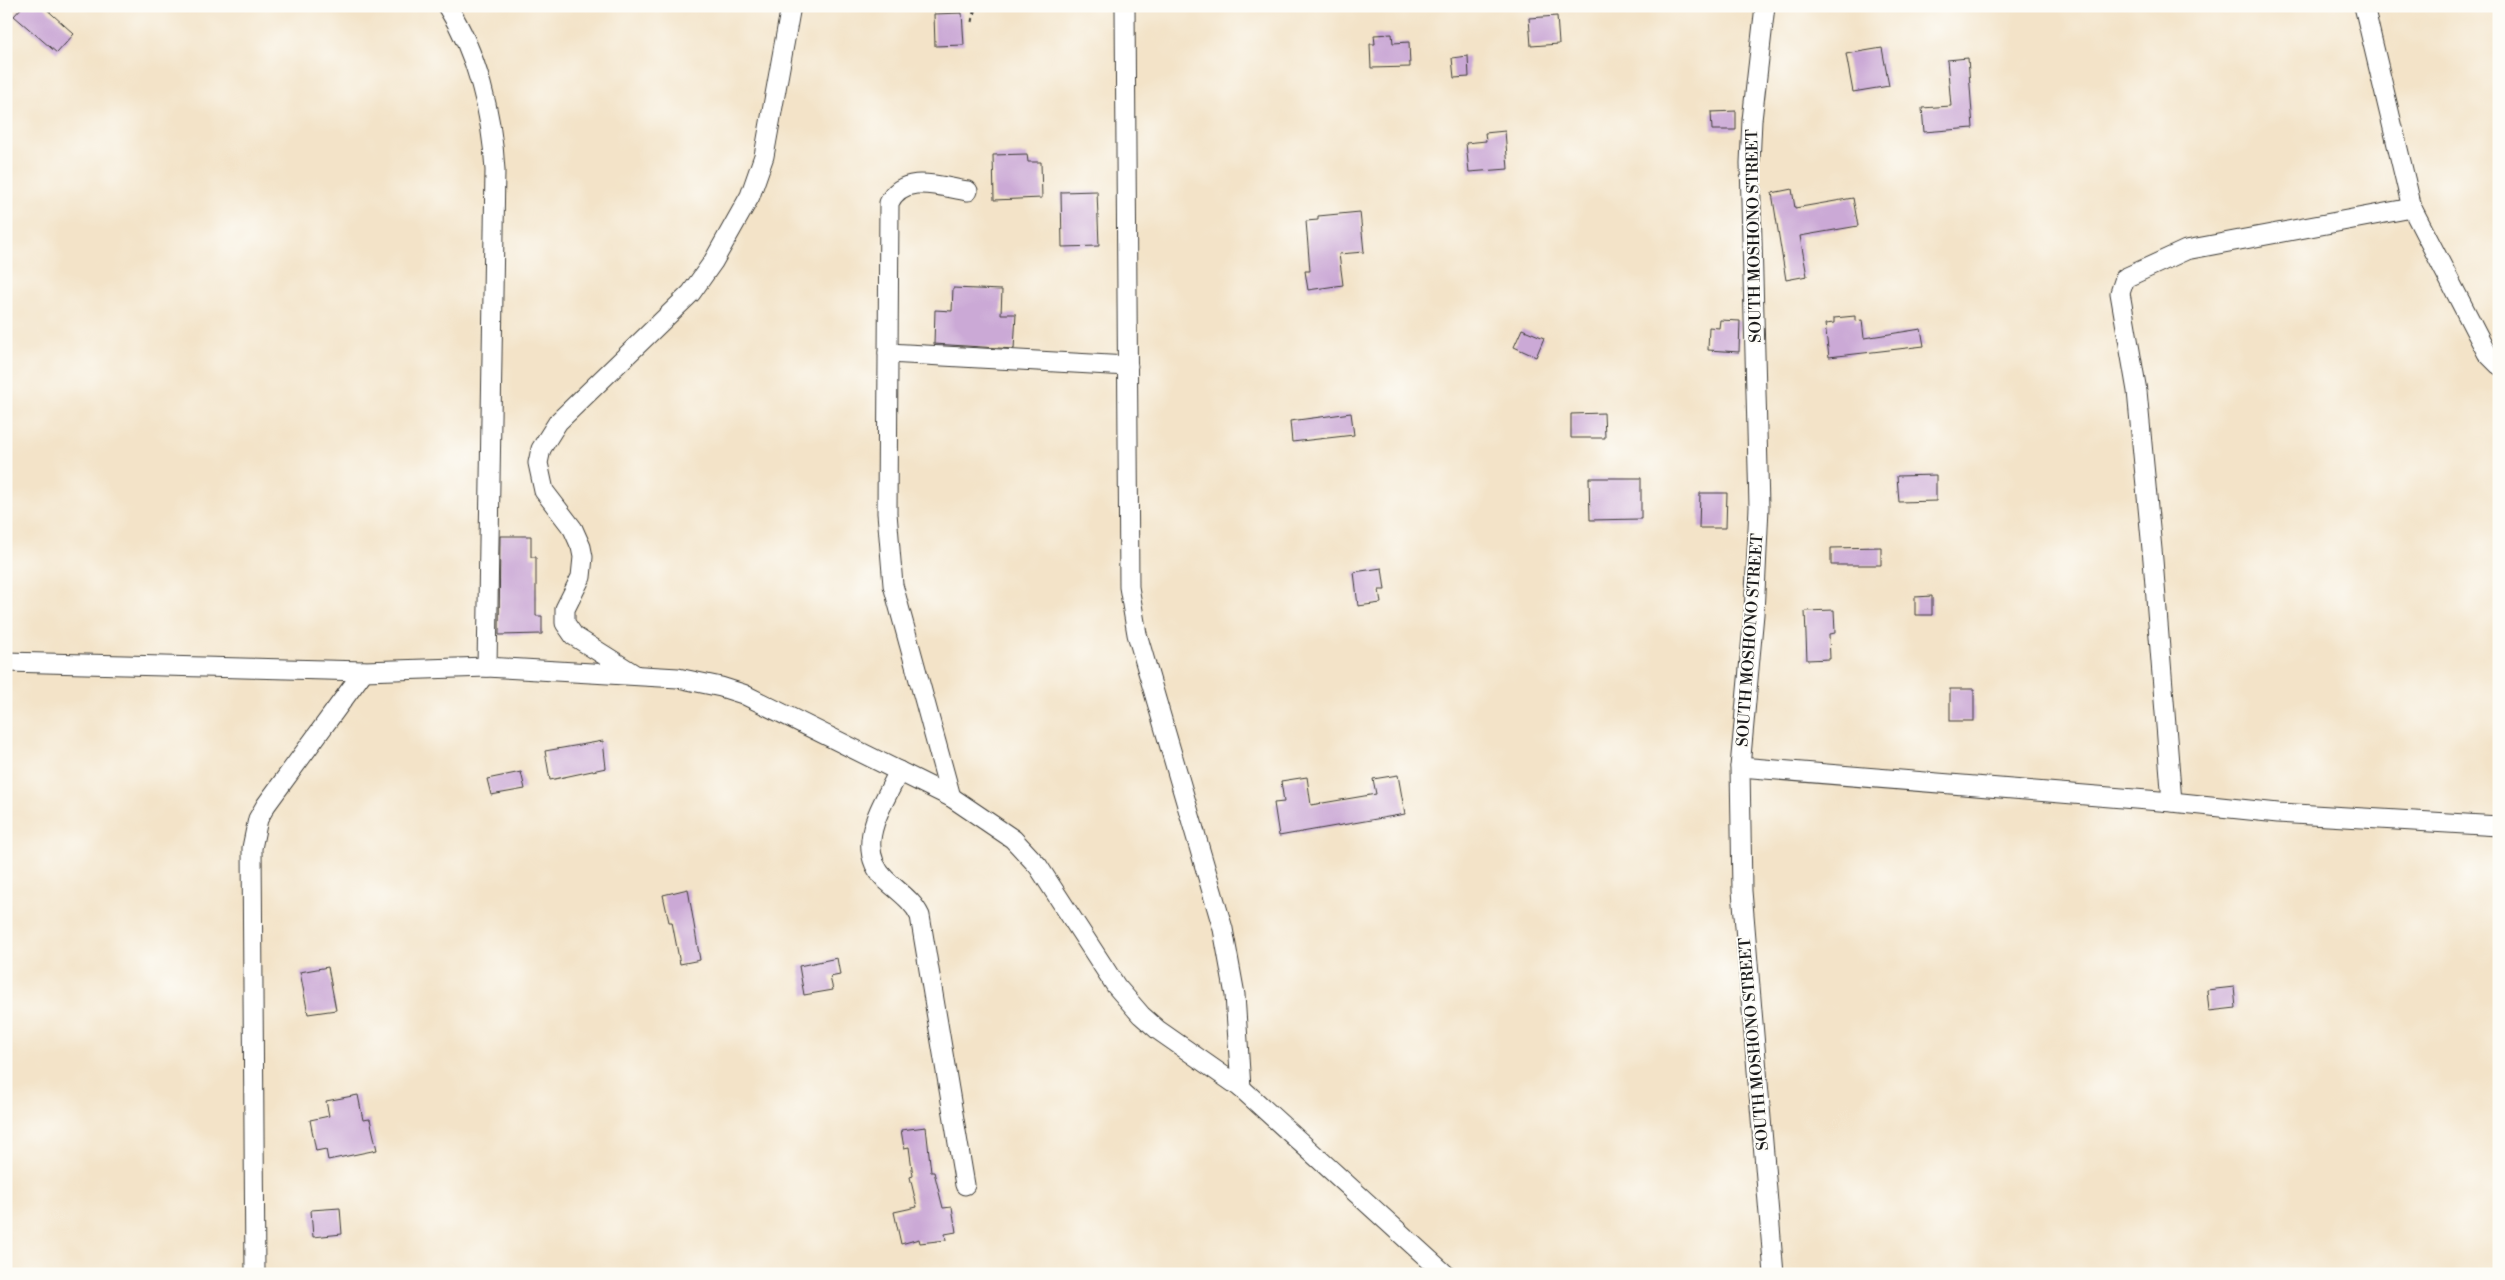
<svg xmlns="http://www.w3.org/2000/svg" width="2505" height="1280" font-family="'Libre Bodoni',serif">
<rect width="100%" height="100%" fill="#fdfcf7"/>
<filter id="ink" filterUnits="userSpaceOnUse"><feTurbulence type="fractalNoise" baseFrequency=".02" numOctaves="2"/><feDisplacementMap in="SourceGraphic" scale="10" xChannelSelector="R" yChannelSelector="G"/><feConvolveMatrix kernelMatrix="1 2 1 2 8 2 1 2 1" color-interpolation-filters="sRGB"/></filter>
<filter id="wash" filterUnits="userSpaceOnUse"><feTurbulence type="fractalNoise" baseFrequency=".0096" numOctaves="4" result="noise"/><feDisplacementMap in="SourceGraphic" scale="20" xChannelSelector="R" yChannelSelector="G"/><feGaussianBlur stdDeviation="1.12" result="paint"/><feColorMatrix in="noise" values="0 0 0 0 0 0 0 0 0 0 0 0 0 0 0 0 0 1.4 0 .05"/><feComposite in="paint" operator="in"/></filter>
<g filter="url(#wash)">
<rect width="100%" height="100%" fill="#f3e3c8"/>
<g id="blocks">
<g fill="#cba9d6">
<polygon points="23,6 43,6 74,34 57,53 14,16"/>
<polygon points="962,13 964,45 935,46 934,14"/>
<polygon points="1557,16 1559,44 1531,46 1529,18"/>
<polygon points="1392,34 1393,43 1409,42 1410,67 1371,68 1370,44 1375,44 1374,35"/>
<polygon points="1882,48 1889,86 1853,92 1846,54"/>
<polygon points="1468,56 1469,77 1454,78 1452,58"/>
<polygon points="1968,58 1973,128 1924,132 1922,108 1951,106 1947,60"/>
<polygon points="1736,111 1736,130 1712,130 1711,112"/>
<polygon points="1505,131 1508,169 1469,172 1466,143 1486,141 1485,133"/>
<polygon points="1027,154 1028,162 1041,162 1042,198 994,200 993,155"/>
<polygon points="1792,189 1795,208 1853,198 1858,226 1800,236 1807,276 1786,280 1772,193"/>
<polygon points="1097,191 1099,246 1062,247 1061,192"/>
<polygon points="1360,212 1364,252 1339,254 1343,285 1308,290 1305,271 1310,271 1306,221 1318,220 1318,216"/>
<polygon points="953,288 1002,290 1001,314 1016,314 1014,349 934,344 935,310 952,311"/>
<polygon points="1855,316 1855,321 1862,320 1864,338 1921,329 1924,346 1829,357 1825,324 1834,323 1834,318"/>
<polygon points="1720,320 1740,321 1739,352 1708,350 1709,327 1719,328"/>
<polygon points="1522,329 1544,338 1536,357 1514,347"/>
<polygon points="1351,413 1354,435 1292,442 1290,421"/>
<polygon points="1604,413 1605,438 1571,438 1571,414"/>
<polygon points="1936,475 1936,501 1899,502 1897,476"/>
<polygon points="1589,478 1641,478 1641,519 1590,520"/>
<polygon points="1700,493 1727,493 1726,528 1699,528"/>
<polygon points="500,536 531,536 531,557 536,557 536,616 542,616 542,634 499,635"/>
<polygon points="1881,547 1881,565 1831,565 1831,548"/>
<polygon points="1382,568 1385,590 1379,590 1381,603 1358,606 1354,572"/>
<polygon points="1932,596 1932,615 1915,615 1915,597"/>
<polygon points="1834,610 1835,633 1829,634 1830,659 1807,660 1805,611"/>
<rect x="1950" y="689" width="24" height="32"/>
<polygon points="603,741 606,768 550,780 545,751"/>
<polygon points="521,772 525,789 491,795 487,779"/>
<polygon points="1398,775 1405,814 1279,836 1274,803 1284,802 1281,781 1307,777 1311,805 1376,794 1373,779"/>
<polygon points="688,889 700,960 680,964 672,922 669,922 663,895"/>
<polygon points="837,958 840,975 830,977 833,990 804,995 799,966"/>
<polygon points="328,967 336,1010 308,1014 300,972"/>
<polygon points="2234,987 2236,1008 2209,1011 2207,990"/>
<polygon points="358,1095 363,1120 370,1119 377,1150 328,1160 326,1149 316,1151 310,1120 329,1116 326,1101"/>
<polygon points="926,1127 931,1172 934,1172 943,1208 952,1207 956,1232 945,1234 946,1240 920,1243 919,1239 901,1244 894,1212 917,1207 910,1177 913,1176 909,1147 904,1148 901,1130"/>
<polygon points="340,1208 342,1234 313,1237 311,1210"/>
</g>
</g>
</g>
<g filter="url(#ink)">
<use href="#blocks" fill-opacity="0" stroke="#3c3a36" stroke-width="1"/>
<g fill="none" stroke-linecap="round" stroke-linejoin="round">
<g stroke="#3c3a36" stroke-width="21">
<g id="minor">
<path d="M447 6C477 53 492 114 495 170L487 667"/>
<polyline points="1125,6 1129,587 1137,634 1223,929 1235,995 1241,1088"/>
<polyline points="1765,6 1752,120 1750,163 1759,507 1754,614 1740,767 1742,891 1774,1274"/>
<polyline points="2364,6 2412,208 2487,353 2499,365"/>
<polyline points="888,353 1128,366"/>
<polyline points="6,662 364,671 487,667 678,678 721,687 743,694 951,797 1013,839 1038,866 1116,986 1141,1015 1158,1030 1241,1088 1445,1274"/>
<polyline points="634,674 574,636 565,623 565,609 581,577 583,557 581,547 573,529 544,491 538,463 541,449 558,422 691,293 713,262 750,196 764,156 791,6"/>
<polyline points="1740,767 2172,802 2278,813 2499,826"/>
<path d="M899 771C883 805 852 847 886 880 899 892 913 901 920 916L965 1185"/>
<path d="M951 797 893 585 887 513 889 203C903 172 941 187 968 191"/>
<polyline points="2172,802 2153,560 2137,391 2120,293 2125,278 2186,250 2412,208"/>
<polyline points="255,1274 252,848 258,819 266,805 364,671"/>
</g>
</g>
<polyline stroke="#3c3a36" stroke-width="3" stroke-dasharray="4 4" stroke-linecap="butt" points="972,22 975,6"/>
<use href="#minor" stroke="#fff" stroke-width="19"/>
</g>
</g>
<g text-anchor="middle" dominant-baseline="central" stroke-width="4" stroke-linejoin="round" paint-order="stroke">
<g font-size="16" fill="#1c1c1c" stroke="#fdfcf7">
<text transform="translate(1754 236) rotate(-91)">SOUTH MOSHONO STREET</text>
<text transform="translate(1750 640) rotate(-86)">SOUTH MOSHONO STREET</text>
<text transform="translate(1754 1044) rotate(-95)">SOUTH MOSHONO STREET</text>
</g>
</g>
<rect width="2505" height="1280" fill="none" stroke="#fdfcf7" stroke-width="25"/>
</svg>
